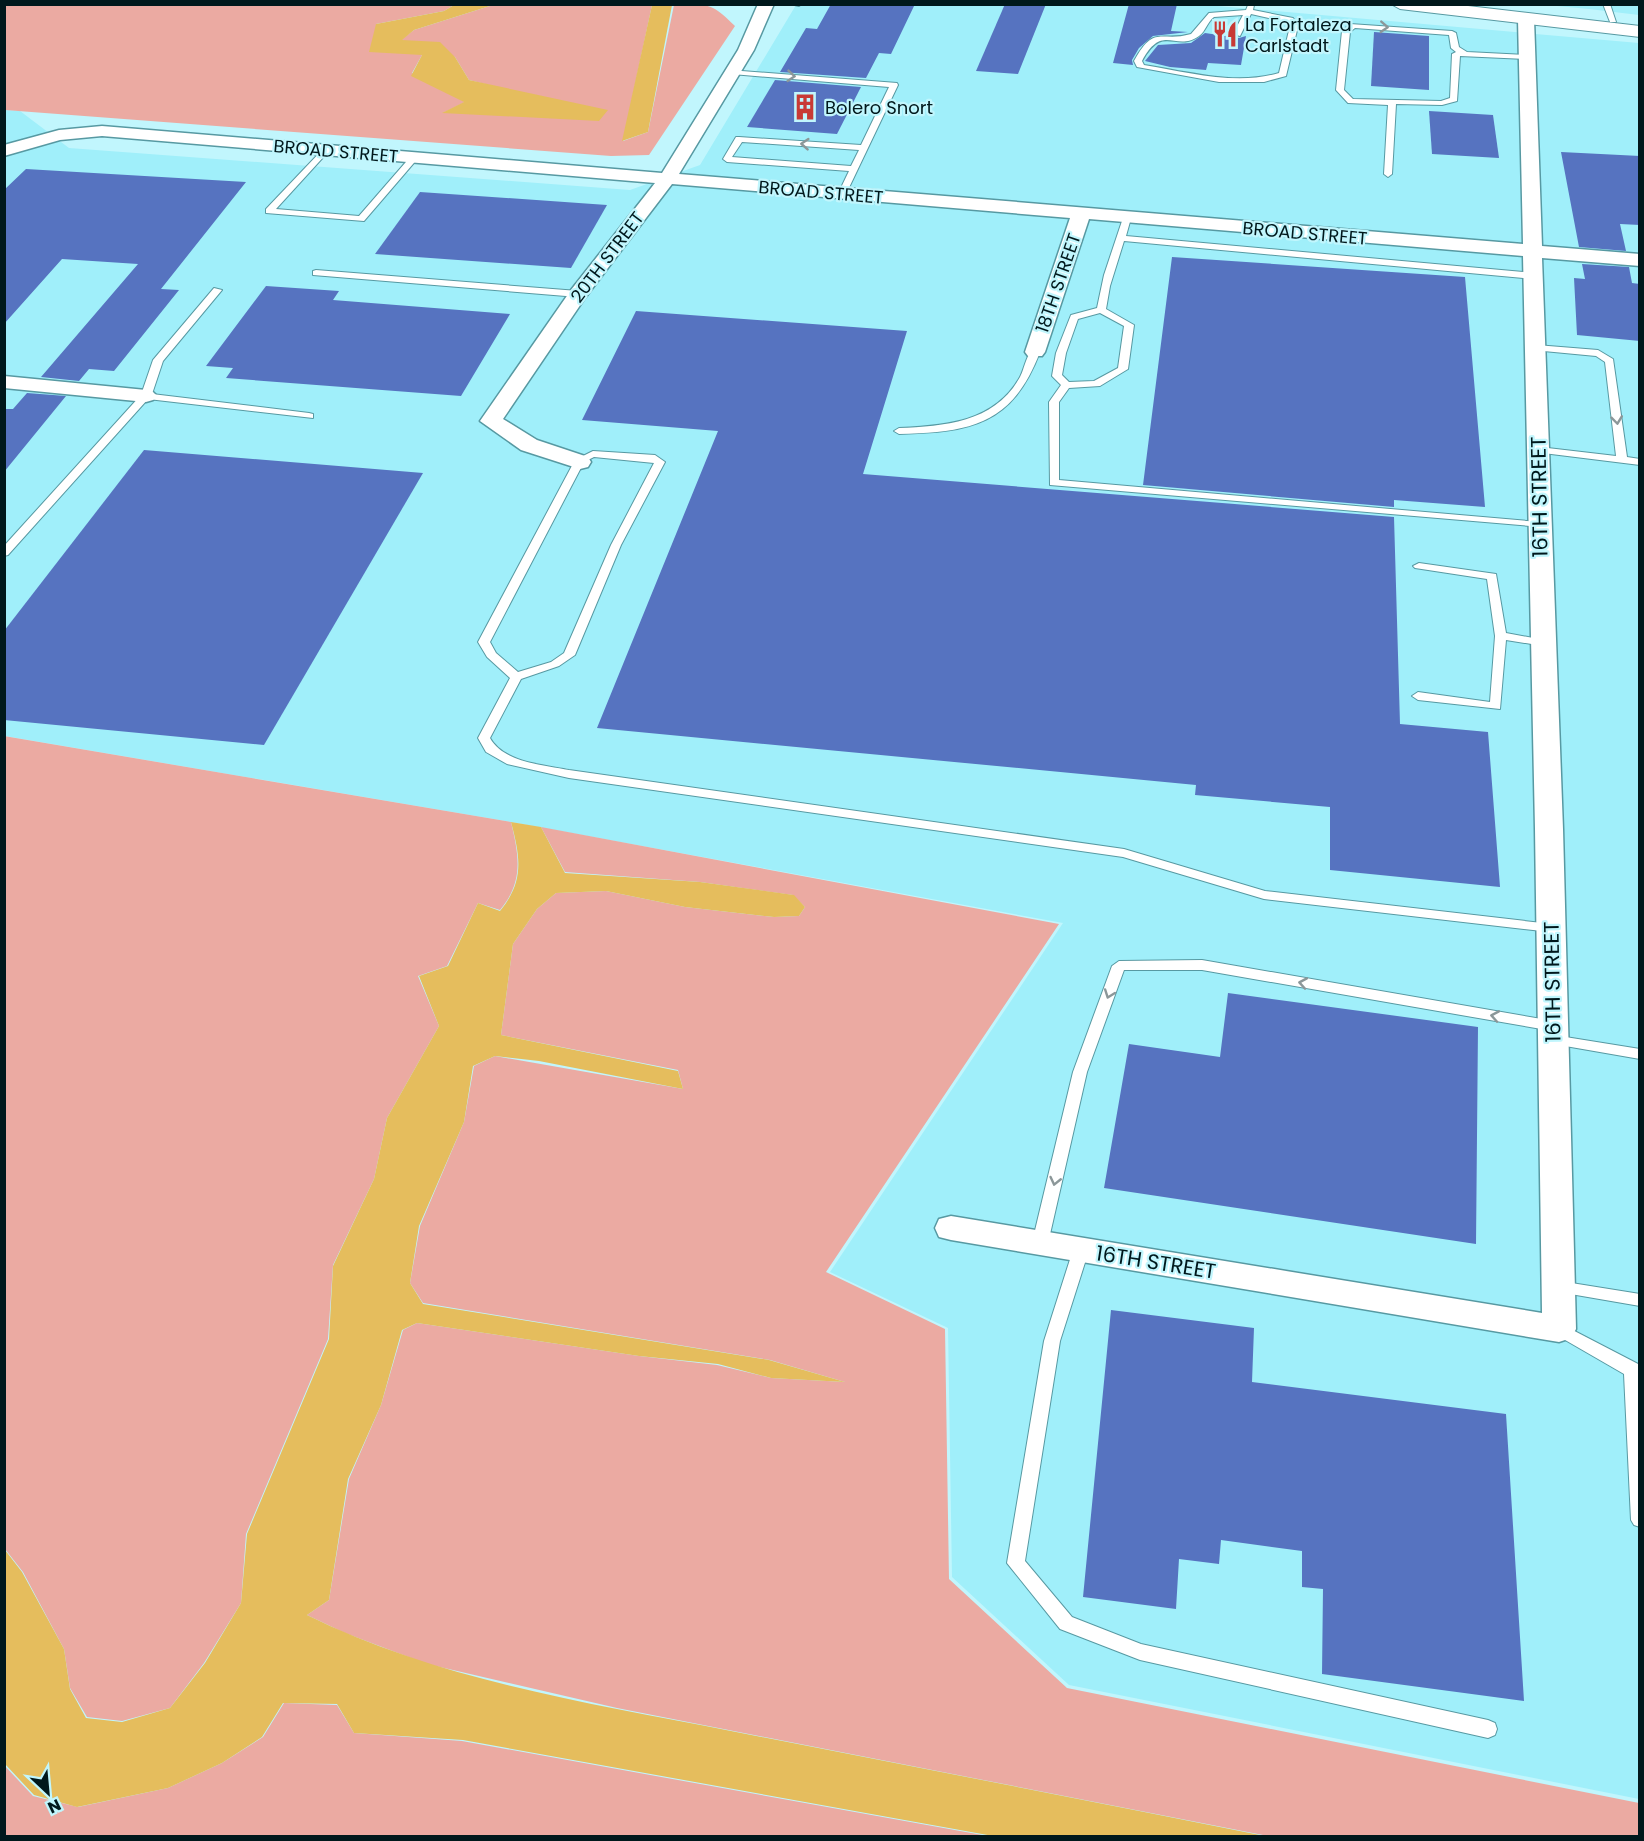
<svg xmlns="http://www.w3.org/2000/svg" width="1644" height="1841" font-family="Poppins,sans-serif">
<rect width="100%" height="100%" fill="#c1f6fd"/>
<g fill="#a0effa">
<polygon points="796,5 1206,5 1639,43 1639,1799 1069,1685 952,1577 948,1328 830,1272 1063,923 511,822 5,736 4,110 20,111 69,148 630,190 700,165"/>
<polygon points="1547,5 1639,5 1639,15 1589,9"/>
</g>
<g fill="#ebaaa2">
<path d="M4 5H454L444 11 376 24 422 55 412 73 465 102 443 113 505 89 469 80 455 57 401 40 414 30 493 5H652L623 141 648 132 674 5C708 5 710 1 735 26L649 155 611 156 5 110Z"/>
<path d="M4 736 511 822C519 856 524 881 500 910L478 903 447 966 418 976 439 1026 387 1118 374 1179 333 1265 328 1339 246 1534 241 1603 204 1663 170 1708 122 1721 87 1717 70 1688 64 1649 23 1572 5 1549Z"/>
<polygon points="541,827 1059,924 826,1272 945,1329 949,1579 1067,1688 1639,1803 1639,1836 1268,1836 617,1708 427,1664 345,1633 307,1615 329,1600 349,1479 381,1405 403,1330 417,1323 639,1356 717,1365 771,1378 845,1382 770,1360 423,1303 410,1283 420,1226 464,1122 474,1066 495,1056 683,1089 678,1070 501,1035 513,944 537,909 556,893 606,891 685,907 774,917 799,916 805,907 793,895 700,882 565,872"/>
<polygon points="284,1703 337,1705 354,1733 462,1741 988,1836 5,1836 4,1765 33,1796 78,1807 168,1788 222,1763 263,1737"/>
</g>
<g fill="#e5bd5d">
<polygon points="454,5 493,5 414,30 402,40 440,42 455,57 469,80 608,110 599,121 442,113 464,102 411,76 422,55 369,52 376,24 444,11"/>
<polygon points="652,5 672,5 648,132 622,141"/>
<path d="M511 822 541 827 565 873 700 882 794 895 805 907 799 916 774 917 685 907 606 891 556 893 537 909 513 944 501 1035 678 1071 683 1089 539 1061 495 1056 473 1066 464 1122 419 1226 410 1283 423 1304 769 1360 845 1382 771 1378 718 1364 639 1356 417 1323 402 1330 381 1405 348 1479 329 1600 307 1615C438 1680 588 1703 731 1731 909 1766 1087 1800 1265 1836H993L463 1740 354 1733 337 1704 283 1703 262 1737 222 1763 168 1788 77 1807 34 1795 5 1764V1550L22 1572 64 1649 70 1689 86 1718 122 1722 170 1708 205 1663 241 1603 247 1534 329 1339 333 1266 374 1179 387 1118 439 1026 419 976 448 966 478 903 500 911C525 881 520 856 511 822Z"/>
</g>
<g fill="#5673c0">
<polygon points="831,4 915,4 891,54 879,53 866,78 780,72 806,28 817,29"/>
<polygon points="1005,4 1046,4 1018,74 976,71"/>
<polygon points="1129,4 1177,4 1171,31 1188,32 1153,36 1139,48 1132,60 1133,65 1113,63"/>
<polygon points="1374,32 1429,36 1429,90 1371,86"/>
<polygon points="1205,33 1239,38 1246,36 1241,65 1208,63 1206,70 1170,67 1145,61 1158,45 1191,43"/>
<polygon points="775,80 861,87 837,134 747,127"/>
<polygon points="1429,111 1493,115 1499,158 1432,154"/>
<polygon points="1561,152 1640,156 1640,225 1620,224 1626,251 1579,247"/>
<polygon points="26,169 246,182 161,289 179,290 114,371 89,369 79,381 41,377 138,264 62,259 4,324 4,190"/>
<polygon points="420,192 607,205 571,268 375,254"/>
<polygon points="1172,257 1465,277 1485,507 1394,500 1394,507 1143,485"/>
<polygon points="1582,264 1629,267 1632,283 1640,284 1640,341 1577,335 1574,278 1585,279"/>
<polygon points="266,286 339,291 333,300 510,314 461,396 226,378 233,368 206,366"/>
<polygon points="636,311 907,331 863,474 1394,517 1400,724 1488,732 1500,887 1330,870 1330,807 1195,795 1196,785 597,728 718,431 582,420"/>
<polygon points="27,393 66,396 4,472 4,409 13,409"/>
<polygon points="144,450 423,473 264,745 4,720 4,631"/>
<polygon points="1228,993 1478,1027 1476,1244 1104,1188 1129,1044 1220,1057"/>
<polygon points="1111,1310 1254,1328 1252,1382 1506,1414 1524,1701 1322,1674 1323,1589 1302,1587 1302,1551 1221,1540 1219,1564 1179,1559 1176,1609 1083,1597"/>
</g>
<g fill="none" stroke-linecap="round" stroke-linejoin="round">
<g stroke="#5799a2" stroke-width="2">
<g id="lane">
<polygon points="790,4 802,4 799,6"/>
<polygon points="1603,4 1610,4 1616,22 1610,22"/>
<path d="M1248 5H1254L1253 10 1293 18 1298 26 1286 76 1264 82H1219L1137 67 1134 61C1155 23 1160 43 1191 34L1209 13 1246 10ZM1251 14 1287 22 1290 26 1279 73C1236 86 1188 72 1144 65L1142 61C1163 22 1175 53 1199 36 1206 31 1207 22 1214 17L1243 15 1233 34 1240 36Z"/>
<path d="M1350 24 1452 31 1456 33 1459 47 1467 52 1527 55 1531 57 1527 59 1460 56 1457 101 1442 105 1396 104 1392 174 1388 177 1384 174 1388 105 1348 103 1336 90 1342 31ZM1355 28 1449 35 1451 48 1456 52 1452 54 1450 98 1441 101 1353 99 1344 90 1350 32Z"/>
<path d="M729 70 897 83 898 85 845 196 838 194 849 171 727 162 723 159 736 137H739L861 145 889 87 732 74 728 72ZM742 142 859 150 851 166 732 157Z"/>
<polygon points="325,147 328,148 328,152 276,209 359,216 412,155 419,157 364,221 266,213 266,209"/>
<path d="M1127 215 1131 218 1126 236 1534 273 1539 276 1534 279 1124 241 1110 286 1106 309 1134 325 1128 369 1100 386 1069 388 1059 402V480L1539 522 1543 523V527L1050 485 1049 402 1061 385 1052 376 1056 353 1071 315 1097 308 1104 275 1123 218ZM1100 313 1124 326 1118 368 1094 381 1069 382 1062 375 1066 353 1078 319Z"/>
<polygon points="316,270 578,291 583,294 578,297 313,275 313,271"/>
<polygon points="214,288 222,290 163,361 152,394 309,413 313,414 313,418 148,399 8,555 4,556 4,546 141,395 153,360"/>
<polygon points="1536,345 1598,350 1613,359 1627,457 1640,459 1640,465 1535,452 1535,448 1539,447 1616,456 1605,362 1596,356 1533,350 1533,346"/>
<path d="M1035 349 1040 352C1012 425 971 432 899 434L894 431 899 428C946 426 995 422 1020 377 1025 368 1026 353 1035 349Z"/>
<path d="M593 451 655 455 665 462 621 545 575 655 559 666 521 679 490 738C504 763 544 765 569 770L1124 849 1265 891 1551 924 1558 928 1551 932 1264 899 1123 857 569 778 507 764 486 752 478 738 510 678 487 657 478 642 575 460ZM594 457 654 463 611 545 564 653 551 662 518 672 496 653 490 642 584 462Z"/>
<polygon points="1419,563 1496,574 1506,633 1544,640 1550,643 1544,646 1506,640 1500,709 1418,700 1412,696 1418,692 1490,702 1495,636 1487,579 1415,568 1413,566"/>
<polygon points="1202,960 1553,1021 1560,1026 1553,1031 1202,970 1124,970 1087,1072 1048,1243 1046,1247 1040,1249 1034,1247 1032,1243 1073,1072 1112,966 1119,961"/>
<polygon points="1553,1035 1640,1049 1640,1059 1548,1043 1546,1040 1548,1037"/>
<polygon points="1081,1244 1087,1246 1089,1250 1060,1341 1025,1561 1072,1617 1141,1644 1488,1720 1495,1723 1497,1729 1495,1735 1488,1738 1140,1660 1060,1629 1007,1563 1044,1341 1073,1250 1075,1246"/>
<polygon points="1559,1281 1640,1294 1640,1306 1553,1291 1551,1287 1553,1283"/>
<polygon points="1559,1323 1640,1365 1640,1527 1634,1525 1631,1520 1624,1374 1553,1333 1551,1329 1553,1325"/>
</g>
</g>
<g stroke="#5799a2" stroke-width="3">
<g id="street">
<polygon points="758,4 774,4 754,50 679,174 1523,244 1518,19 1526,14 1534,19 1542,246 1640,254 1640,266 1542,258 1563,829 1576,1329 1571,1338 1559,1342 951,1240 939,1237 935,1228 939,1219 951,1216 1542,1313 1535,829 1523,256 1089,219 1045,352 1042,356 1028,356 1025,352 1070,218 672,184 585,298 503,419 537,440 588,457 591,462 588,467 580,469 521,450 480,421 571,290 655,183 102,136 60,140 4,156 4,145 59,130 102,126 662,173 738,50"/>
<polygon points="4,376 146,390 153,392 157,396 153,400 146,402 4,388"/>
</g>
</g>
<g stroke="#5799a2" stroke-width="2">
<polygon id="primary" points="1391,4 1451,4 1640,26 1640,37 1400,9"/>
</g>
<use href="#lane" fill="#fff" fill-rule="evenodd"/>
<use href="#street" fill="#fff" fill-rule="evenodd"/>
<use href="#primary" fill="#fff" fill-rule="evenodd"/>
</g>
<defs><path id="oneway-chevron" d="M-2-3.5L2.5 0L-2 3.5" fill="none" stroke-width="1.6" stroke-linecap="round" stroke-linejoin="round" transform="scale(1.5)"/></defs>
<g stroke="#8c9799">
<use href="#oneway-chevron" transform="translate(1384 27) rotate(3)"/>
<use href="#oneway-chevron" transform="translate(791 76) rotate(5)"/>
<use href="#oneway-chevron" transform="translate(805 144) rotate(-176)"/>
<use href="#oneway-chevron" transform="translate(1617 420) rotate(83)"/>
<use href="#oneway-chevron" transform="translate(1303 983) rotate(-170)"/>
<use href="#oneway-chevron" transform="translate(1109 994) rotate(110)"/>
<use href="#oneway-chevron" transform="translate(1495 1016) rotate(-170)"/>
<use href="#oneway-chevron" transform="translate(1055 1181) rotate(103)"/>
</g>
<defs>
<g id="restaurant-bare" transform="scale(2.07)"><path d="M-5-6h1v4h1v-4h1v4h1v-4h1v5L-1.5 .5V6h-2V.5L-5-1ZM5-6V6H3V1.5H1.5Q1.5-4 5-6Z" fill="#c83a35" stroke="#c1f6fd" stroke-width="2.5" paint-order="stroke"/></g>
<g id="building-bare" transform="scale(2.07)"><path d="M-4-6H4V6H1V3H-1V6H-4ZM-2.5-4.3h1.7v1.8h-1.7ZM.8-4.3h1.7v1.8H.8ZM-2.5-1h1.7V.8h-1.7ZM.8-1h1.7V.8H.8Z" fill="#c83a35" stroke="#c1f6fd" stroke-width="2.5" paint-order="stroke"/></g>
</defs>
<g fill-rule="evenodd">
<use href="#restaurant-bare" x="1225" y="34"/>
<use href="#building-bare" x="805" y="107"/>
</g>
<g text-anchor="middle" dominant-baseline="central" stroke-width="4.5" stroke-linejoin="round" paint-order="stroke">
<g font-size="18" fill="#00181c" stroke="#c1f6fd" text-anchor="start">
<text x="1245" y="24">La Fortaleza<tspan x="1245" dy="21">Carlstadt</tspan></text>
<text x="825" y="107">Bolero Snort</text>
</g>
<g font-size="18" fill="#00181c" stroke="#c1f6fd">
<text transform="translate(336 151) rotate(5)">BROAD STREET</text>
<text transform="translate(821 192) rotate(5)">BROAD STREET</text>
<text transform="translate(1305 233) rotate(5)">BROAD STREET</text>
<text transform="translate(607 257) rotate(-53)">20TH STREET</text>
<text transform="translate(1058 283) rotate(-71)">18TH STREET</text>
</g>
<g font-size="21" fill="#00181c" stroke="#c1f6fd">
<text transform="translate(1539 497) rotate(-91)">16TH STREET</text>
<text transform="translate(1552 982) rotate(-91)">16TH STREET</text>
<text transform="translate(1156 1262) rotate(9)">16TH STREET</text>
</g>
</g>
<rect width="1644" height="1841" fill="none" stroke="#00181c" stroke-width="12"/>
<g transform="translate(48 1793) rotate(154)" stroke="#c1f6fd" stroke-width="4.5" paint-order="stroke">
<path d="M0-4.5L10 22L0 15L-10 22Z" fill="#00181c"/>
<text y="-9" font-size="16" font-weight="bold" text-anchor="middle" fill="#00181c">N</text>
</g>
</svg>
